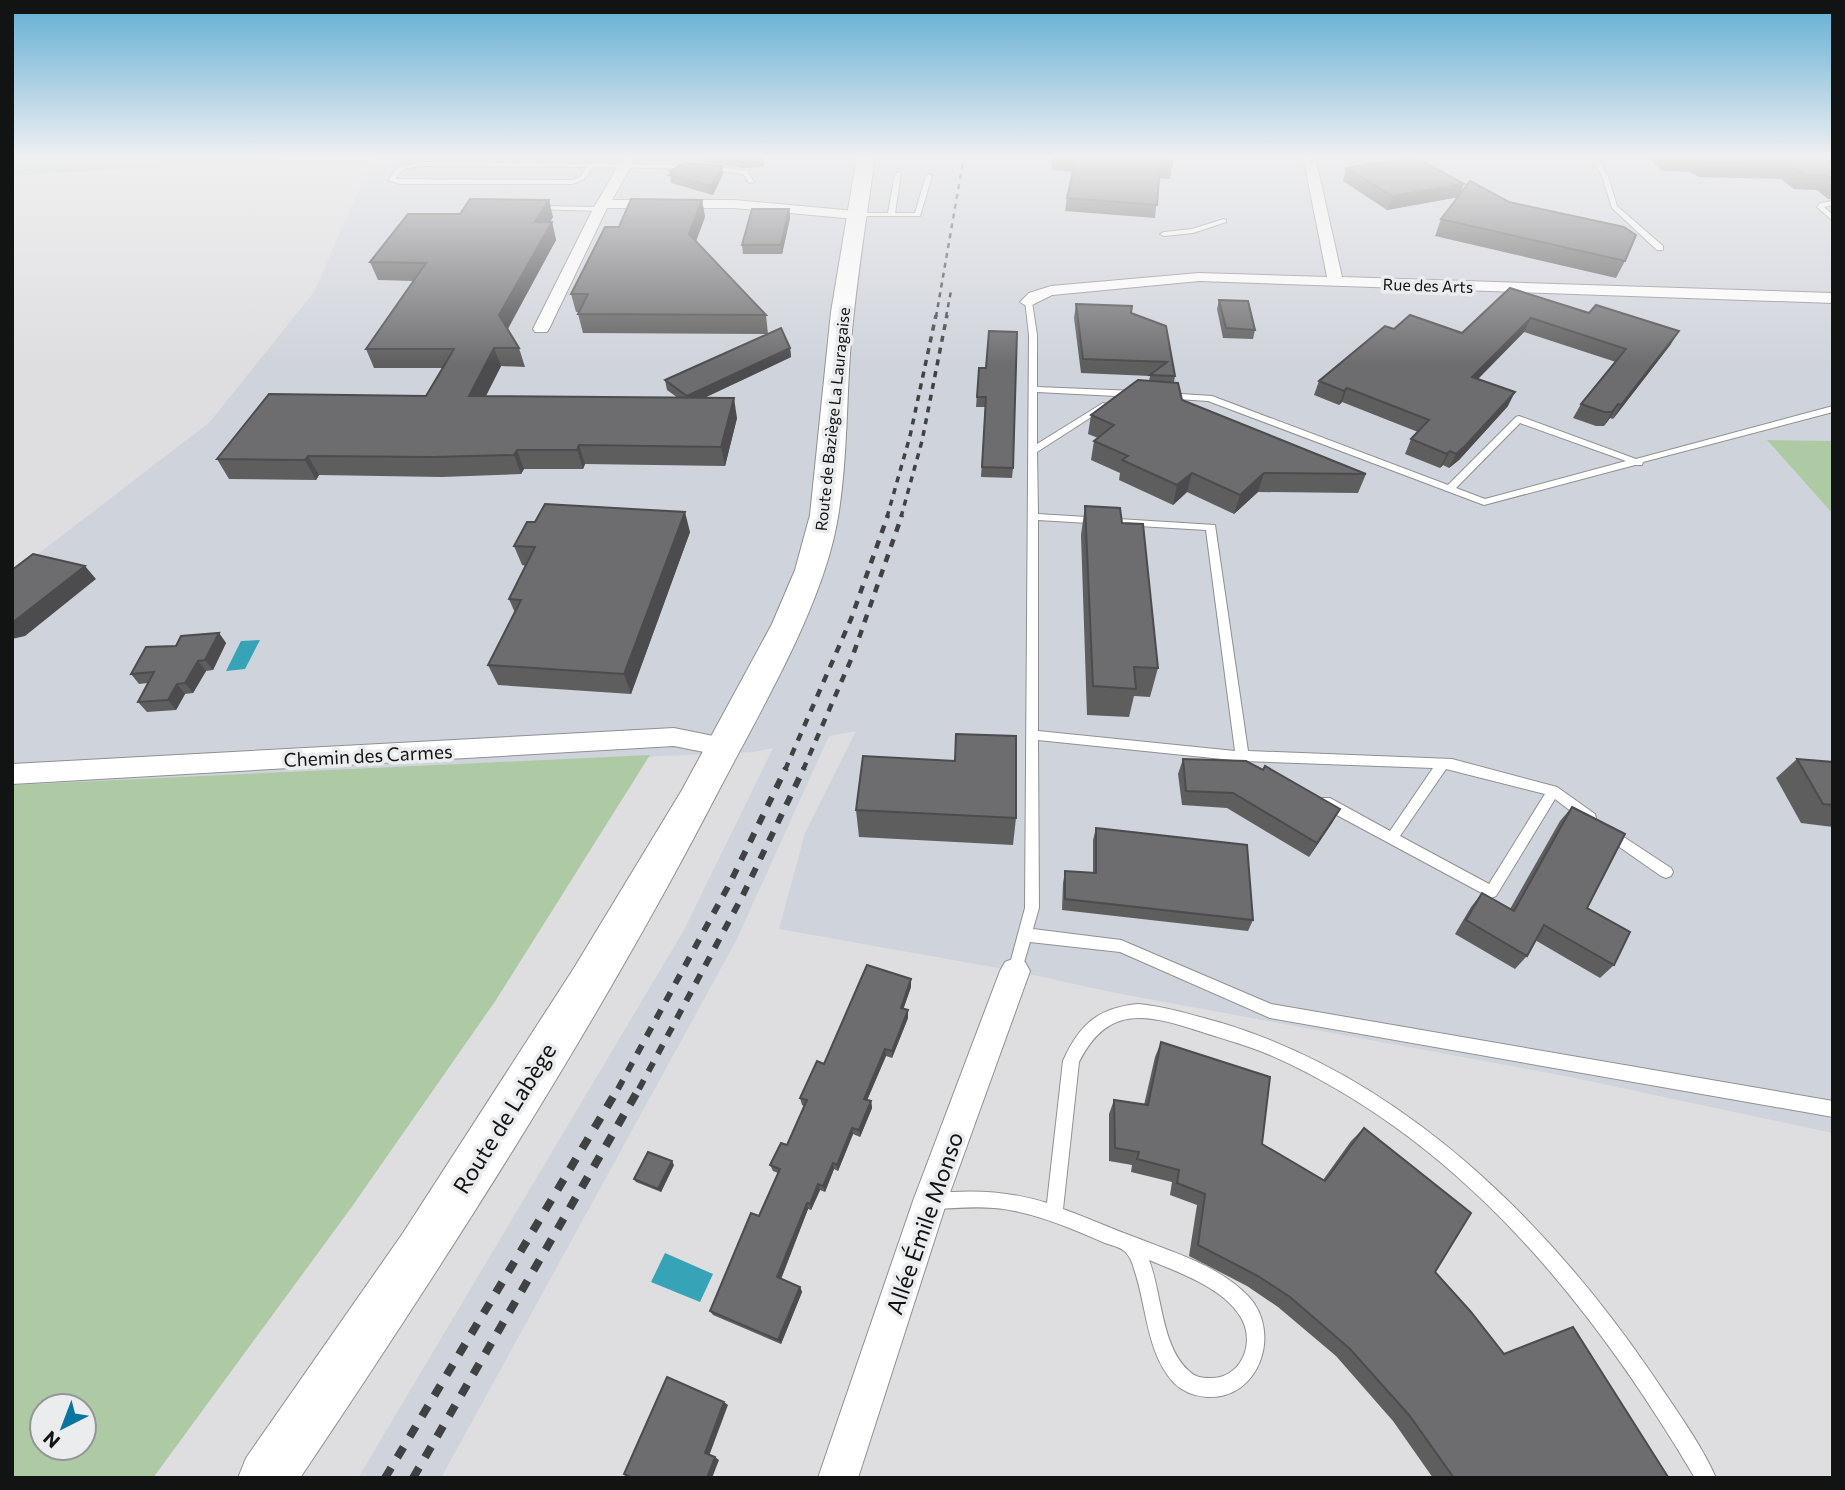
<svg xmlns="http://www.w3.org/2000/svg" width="1845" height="1490" font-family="Commissioner,sans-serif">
<rect width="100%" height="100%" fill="#dedee0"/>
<polygon fill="#cfd3db" points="378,156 1833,156 1833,1133 1565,1076 1116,993 1015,971 779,929 805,833 856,731 829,736 736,941 441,1478 358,1478 684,930 773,748 753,752 12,785 12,574 210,422 314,292 362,182"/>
<g fill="#adcaa4" fill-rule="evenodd">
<polygon points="12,156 318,156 12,176"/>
<polygon points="1767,440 1833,441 1833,514"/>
<path d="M650 755 496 1000 351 1208 153 1478H12V785ZM42 1406H84V1448H42Z"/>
</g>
<g fill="#36a3b6">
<polygon points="260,640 245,669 226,671 241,641"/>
<polygon points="665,1253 713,1274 700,1302 651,1282"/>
</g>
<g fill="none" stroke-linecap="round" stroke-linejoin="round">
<g stroke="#8f9091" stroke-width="2">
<g id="service">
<polygon points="1590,156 1596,156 1608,176 1617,206 1663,246 1663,250 1657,250 1612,208 1602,176"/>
<path d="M421 162 707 165 747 171 754 182 749 183 743 174 707 169 593 167 584 179 573 184H400L388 180 399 166ZM421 166 587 167 580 177 572 180 395 179 403 169Z"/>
<polygon points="898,172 901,174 895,213 915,213 926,176 929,174 932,176 920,216 854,216 854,214 856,213 888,213 895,174"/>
<polygon points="1833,201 1833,205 1824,207 1833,215 1833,221 1817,207 1820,203"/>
<polygon points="537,206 600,207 603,209 600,211 535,209 534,208"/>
<polygon points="1224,219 1226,220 1226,222 1193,233 1164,236 1160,234 1164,232 1192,229"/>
<path d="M1025 300 1032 302 1037 335V387L1136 391 1140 394 1136 397 1037 392V444L1103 403 1110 405 1037 452 1038 514 1215 525 1248 751 1452 759 1557 787 1595 814 1596 818 1595 822 1590 823 1585 822 1555 799 1496 896 1491 898 1320 806 1319 802 1320 798H1330L1390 831 1433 768 1242 761 1038 740 1039 908 1033 929 1121 940 1271 1004 1833 1101V1117L1270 1018 1120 952 1030 942 1020 976 1015 978 1010 976 1008 971 1025 908 1029 335ZM1038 520 1206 530 1235 751 1038 731ZM1446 769 1545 794 1489 884 1400 836Z"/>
<path d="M1165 393 1212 396 1448 485 1516 417 1519 416 1636 459 1833 406V412L1643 462 1642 465H1635L1484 505 1208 401 1162 398V394ZM1520 423 1626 461 1485 499 1456 488Z"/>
<polygon points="1610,828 1671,868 1673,872 1671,876 1666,878 1661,876 1605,837 1603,833 1605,829"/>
<path d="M1138 1004C1168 1007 1196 1016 1225 1024 1405 1080 1548 1222 1652 1374 1672 1404 1702 1445 1716 1478H1695C1592 1304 1460 1139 1270 1055 1249 1046 1227 1040 1205 1033 1150 1015 1109 1002 1079 1062L1063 1209C1088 1218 1112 1229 1137 1238 1175 1253 1220 1266 1249 1297 1282 1333 1259 1400 1207 1397 1195 1396 1183 1392 1174 1383 1146 1353 1147 1306 1134 1269 1133 1264 1129 1254 1124 1251 1120 1247 1110 1245 1105 1243 1070 1228 1032 1211 994 1208 972 1206 951 1209 930 1209L924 1207 922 1201 924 1195C933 1191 942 1192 952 1192 985 1190 1015 1193 1047 1203L1063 1061C1079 1025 1097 1008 1138 1004ZM1149 1260C1178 1272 1223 1288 1240 1316 1257 1342 1241 1380 1209 1378 1201 1378 1195 1377 1189 1371 1161 1347 1162 1293 1149 1260Z"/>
</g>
</g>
<g stroke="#8f9091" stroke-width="2">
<g id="minor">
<polygon points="624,156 637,156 612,200 734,200 856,211 863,215 856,219 734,208 607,208 549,329 547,332 535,332 533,329 593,209"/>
<polygon points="1303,156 1315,156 1342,277 1833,293 1833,303 1199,281 1052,295 1028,307 1020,302 1029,293 1051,286 1199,273 1327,277"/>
<polygon points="674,728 733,740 736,747 733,754 724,756 674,746 12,784 12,764"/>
<polygon points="1015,958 1025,962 1030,971 947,1201 858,1478 818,1478 913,1201 1000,971 1005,962"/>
</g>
</g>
<g stroke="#8f9091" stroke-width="2">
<path id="secondary" d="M857 156H875C866 222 855 288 850 354 846 413 847 489 832 545 811 626 757 717 718 792 595 1029 449 1256 300 1478H238L246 1458 403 1233 574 968 682 790 772 624 795 570 810 515 831 312Z"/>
</g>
<use href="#service" fill="#fff" fill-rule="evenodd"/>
<use href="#minor" fill="#fff" fill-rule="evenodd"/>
<use href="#secondary" fill="#fff" fill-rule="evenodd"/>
<g stroke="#404142" stroke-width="2.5" stroke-dasharray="5 5" stroke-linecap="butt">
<polyline points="936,317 964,156"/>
<polyline points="946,317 951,291"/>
</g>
<g stroke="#404142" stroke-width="3.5" stroke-dasharray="6 6" stroke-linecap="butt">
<polyline points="887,517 910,436 936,315"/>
<polyline points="901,517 922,441 947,315"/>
</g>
<g stroke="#404142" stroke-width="4.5" stroke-dasharray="8 8" stroke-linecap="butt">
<polyline points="785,770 851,619 888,515"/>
<polyline points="803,770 853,655 902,515"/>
</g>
<g stroke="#404142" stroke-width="6" stroke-dasharray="10 10" stroke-linecap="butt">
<polyline points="618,1089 730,883 786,768"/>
<polyline points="639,1089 742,897 804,768"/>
</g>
<g stroke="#404142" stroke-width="8" stroke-dasharray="12 12" stroke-linecap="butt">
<polyline points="385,1478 619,1087"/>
<polyline points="413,1478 640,1087"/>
</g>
</g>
<g fill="#5e5e5f">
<polygon points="702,156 763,156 764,167 745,168 703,162"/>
<polygon points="1052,156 1172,166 1170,179 1159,178 1155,218 1065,211 1067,198 1073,172 1051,170"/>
<polygon points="1646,156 1833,156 1833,199 1828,199 1817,190 1794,189 1781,179 1699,177 1690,172 1662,171"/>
<polygon points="722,166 723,174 713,195 671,183 670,171"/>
<polygon points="1346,168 1459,196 1509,202 1625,261 1616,278 1435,236 1441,219 1458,197 1387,210 1343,181"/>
<polygon points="702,200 705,217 696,241 766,315 768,334 583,333 578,314 579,312 576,312 571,294 619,227"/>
<polygon points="789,209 790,218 782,254 743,254 742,245"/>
<polygon points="553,217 550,222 552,222 556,240 508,329 519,348 525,367 501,366 486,396 678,398 667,390 665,380 790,348 791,357 704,398 737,418 725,466 585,464 583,469 524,469 521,474 442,477 319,475 316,480 229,479 217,459 426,396 443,368 374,368 366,349 414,281 378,280 370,262"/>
<polygon points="1510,288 1671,344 1613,419 1610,418 1604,426 1596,426 1573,418 1581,404 1616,362 1524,332 1478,379 1508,406 1459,460 1449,468 1443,465 1440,468 1405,454 1411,439 1418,432 1342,402 1339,405 1314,395 1319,381 1394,329 1462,333"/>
<polygon points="1219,300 1255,330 1253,339 1223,338 1217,309"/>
<polygon points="1076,304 1131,313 1175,376 1174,382 1182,400 1366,474 1358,493 1258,492 1234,514 1187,492 1173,505 1119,480 1120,473 1091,460 1094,441 1098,438 1088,434 1091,415 1149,381 1150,376 1081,373 1074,318"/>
<polygon points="979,368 1013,468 1012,478 981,477 985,407 976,407"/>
<polygon points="1085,506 1122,523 1158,668 1150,697 1134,696 1129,717 1087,715 1081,535"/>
<polygon points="690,532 631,694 498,685 488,665 515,613 509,599 526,566 522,565 514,546"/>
<polygon points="219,633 226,643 213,670 206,671 193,693 185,694 176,710 147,712 138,702 148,683 139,684 131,674 176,646"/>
<polygon points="1183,759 1340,809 1332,823 1309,857 1227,808 1182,805 1178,774"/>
<polygon points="1797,759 1833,762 1833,827 1801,823 1776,778"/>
<polygon points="1572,807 1587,908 1614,965 1600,978 1535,940 1527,956 1515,969 1455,934 1471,907 1482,893 1510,909 1560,821"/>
<polygon points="856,810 1016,818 1013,845 859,837"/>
<polygon points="1096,828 1253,920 1248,931 1062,910 1063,883 1065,871 1093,873 1093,840"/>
<polygon points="911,987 903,1009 908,1018 892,1058 886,1056 867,1100 871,1101 872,1108 860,1137 853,1134 838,1171 834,1169 825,1192 820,1190 811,1210 808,1209 781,1278 800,1287 802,1292 781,1344 713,1315 710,1311 759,1216 778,1173 773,1171 770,1165 787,1145 804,1106 802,1105 800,1098 824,1064"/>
<polygon points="1161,1042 1262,1144 1323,1180 1351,1141 1364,1128 1435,1272 1504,1354 1667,1478 1433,1478 1393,1421 1336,1356 1278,1307 1247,1286 1189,1256 1197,1205 1170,1195 1172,1182 1131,1172 1132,1165 1109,1161 1109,1114 1114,1100 1144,1105 1155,1057"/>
<polygon points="674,1165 661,1192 636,1182 634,1179"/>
</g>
<g fill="#4c4c4e">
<polygon points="722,166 723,174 713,195 711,186"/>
<polygon points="1464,184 1459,197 1387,210 1392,196"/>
<polygon points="549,200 553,217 540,240 535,222"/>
<polygon points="702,200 705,217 692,252 689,234"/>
<polygon points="789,209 790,218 782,254 781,245"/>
<polygon points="552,222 556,240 505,333 499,315"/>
<polygon points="1531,318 1524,332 1466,391 1472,377"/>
<polygon points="1679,331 1671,344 1613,419 1621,405"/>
<polygon points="494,348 501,366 476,415 469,396"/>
<polygon points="790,348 791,357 689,405 687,396"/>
<polygon points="1347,388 1342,402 1339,405 1344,391"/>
<polygon points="1515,392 1508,406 1459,460 1449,468 1456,454"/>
<polygon points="734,398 737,418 725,466 721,447"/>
<polygon points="1618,404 1610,418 1604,426 1612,412"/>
<polygon points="579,445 585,464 583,469 577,450"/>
<polygon points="517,450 524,469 521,474 514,455"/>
<polygon points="1450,451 1443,465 1440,468 1447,454"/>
<polygon points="308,456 319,475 316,480 305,460"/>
<polygon points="1192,473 1187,492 1173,505 1177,485"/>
<polygon points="1264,473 1258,492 1234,514 1240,495"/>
<polygon points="685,512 690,532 631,694 624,674"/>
<polygon points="85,566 96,579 25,636 12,639 12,623"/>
<polygon points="219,633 226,643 213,670 205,660"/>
<polygon points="198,661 206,671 193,693 185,683"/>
<polygon points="177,684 185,694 176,710 168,700"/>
<polygon points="1340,809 1332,823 1309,857 1317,843"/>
<polygon points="911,979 911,987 901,1016 901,1008"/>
<polygon points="908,1010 908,1018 892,1058 892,1051"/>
<polygon points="885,1049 886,1056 865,1105 864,1099"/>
<polygon points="871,1101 872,1108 860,1137 859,1130"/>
<polygon points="852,1128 853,1134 838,1171 837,1165"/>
<polygon points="672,1161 674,1165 661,1192 658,1189"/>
<polygon points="833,1163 834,1169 825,1192 823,1186"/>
<polygon points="818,1184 820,1190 811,1210 810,1204"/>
<polygon points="807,1203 808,1209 780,1282 777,1277"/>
<polygon points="800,1287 802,1292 781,1344 778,1340"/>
<polygon points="724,1402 728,1405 709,1456 705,1453"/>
<polygon points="715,1457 719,1460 712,1478 707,1478"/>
</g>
<g fill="#6d6d6f" stroke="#4c4c4e" stroke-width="2">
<polygon points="717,156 763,156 763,159 744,160"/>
<polygon points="1052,156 1172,156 1172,166 1160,165 1157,205 1067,198 1076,159"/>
<polygon points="1669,156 1833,156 1833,181 1826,175 1803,175 1790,165 1707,162 1698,157"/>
<polygon points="1416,157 1464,184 1392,196 1346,168"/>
<polygon points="685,163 722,166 711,186 669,175 674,172 670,171"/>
<polygon points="1470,181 1509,202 1624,227 1636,235 1625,261 1441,219"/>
<polygon points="470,199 549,200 535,222 552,222 499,315 519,348 494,348 469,396 734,398 721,447 579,445 577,450 517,450 514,455 433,457 308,456 305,460 217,459 269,394 426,396 454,349 366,349 426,263 370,262 408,214 460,214"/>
<polygon points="631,199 702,200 689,234 766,315 578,314 588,294 571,294 605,227 619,227"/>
<polygon points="752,209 789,209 781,245 742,245"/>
<polygon points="1510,288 1589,313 1596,305 1679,331 1621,405 1618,404 1612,412 1604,412 1581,404 1626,349 1531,318 1472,377 1515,392 1465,446 1456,454 1450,451 1447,454 1411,439 1429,420 1347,388 1344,391 1319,381 1385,326 1394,329 1410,315 1462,333"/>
<polygon points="1219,300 1248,301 1255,330 1226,328"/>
<polygon points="1076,304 1132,306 1131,313 1166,326 1175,376 1150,375 1167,362 1083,359"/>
<polygon points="781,328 790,348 687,396 665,380"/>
<polygon points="989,331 1017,332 1013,468 982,467 986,397 977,397 979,368 986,368"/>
<polygon points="1138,380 1178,383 1182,400 1366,474 1264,473 1240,495 1192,473 1177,485 1122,460 1128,456 1094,441 1114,425 1091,415"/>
<polygon points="545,504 685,512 624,674 488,665 521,600 509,599 535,547 514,546 527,522 535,522"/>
<polygon points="1085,506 1120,508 1122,523 1143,524 1158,668 1134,667 1136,689 1093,686"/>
<polygon points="33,554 85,566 12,623 12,570"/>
<polygon points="219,633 205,660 198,661 185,683 177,684 168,700 138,702 154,672 131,674 146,647 176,646 181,636"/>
<polygon points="956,734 1016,736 1016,818 856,810 863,756 955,761"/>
<polygon points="1183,759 1246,761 1263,770 1265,766 1340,809 1317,843 1233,793 1186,791"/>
<polygon points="1797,759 1833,762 1833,805 1823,804"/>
<polygon points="1572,807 1625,834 1587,908 1630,932 1614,965 1544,925 1527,956 1466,920 1482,893 1514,911"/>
<polygon points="1096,828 1247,845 1253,920 1065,899 1065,871 1096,873"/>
<polygon points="867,965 911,979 901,1008 908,1010 892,1051 885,1049 864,1099 871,1101 859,1130 852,1128 837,1165 833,1163 823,1186 818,1184 810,1204 807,1203 777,1277 800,1287 778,1340 710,1311 751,1213 759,1216 780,1169 770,1165 781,1143 787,1145 807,1100 800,1098 817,1061 824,1064"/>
<polygon points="1161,1042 1270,1077 1262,1144 1325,1181 1364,1128 1471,1213 1435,1272 1471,1312 1504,1354 1573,1327 1668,1477 1454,1478 1409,1415 1350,1349 1290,1297 1258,1276 1198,1245 1205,1194 1177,1183 1179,1170 1137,1159 1139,1152 1115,1148 1114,1100 1148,1105"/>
<polygon points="648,1152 672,1161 658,1189 634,1179"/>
<polygon points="667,1377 724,1402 705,1453 715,1457 707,1478 632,1478 624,1474"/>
</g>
<linearGradient id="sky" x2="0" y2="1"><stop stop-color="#61add4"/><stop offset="0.43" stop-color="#f0f0f1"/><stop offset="1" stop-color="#f0f0f1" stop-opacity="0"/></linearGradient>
<rect width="1845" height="365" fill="url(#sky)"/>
<g text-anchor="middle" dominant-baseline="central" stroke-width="7" stroke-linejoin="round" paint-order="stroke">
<g font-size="16" fill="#121313" stroke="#ebeced">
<text transform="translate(1428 285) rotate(2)">Rue des Arts</text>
<text transform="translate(832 419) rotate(-84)">Route de Baziège La Lauragaise</text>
</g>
<g font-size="19" fill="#121313" stroke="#ebeced">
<text transform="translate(368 755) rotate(-3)">Chemin des Carmes</text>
</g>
<g font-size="23" fill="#121313" stroke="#ebeced">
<text transform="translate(504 1118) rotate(-58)">Route de Labège</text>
<text transform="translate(924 1223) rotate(-71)">Allée Émile Monso</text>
</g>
</g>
<rect width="1845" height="1490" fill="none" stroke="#121313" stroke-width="28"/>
<g transform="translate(63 1427) rotate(222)"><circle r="33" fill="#ebeced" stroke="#949596" stroke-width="2"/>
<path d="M0-5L12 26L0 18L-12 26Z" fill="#09749f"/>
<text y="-10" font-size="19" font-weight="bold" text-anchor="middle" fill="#121313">N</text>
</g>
</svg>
